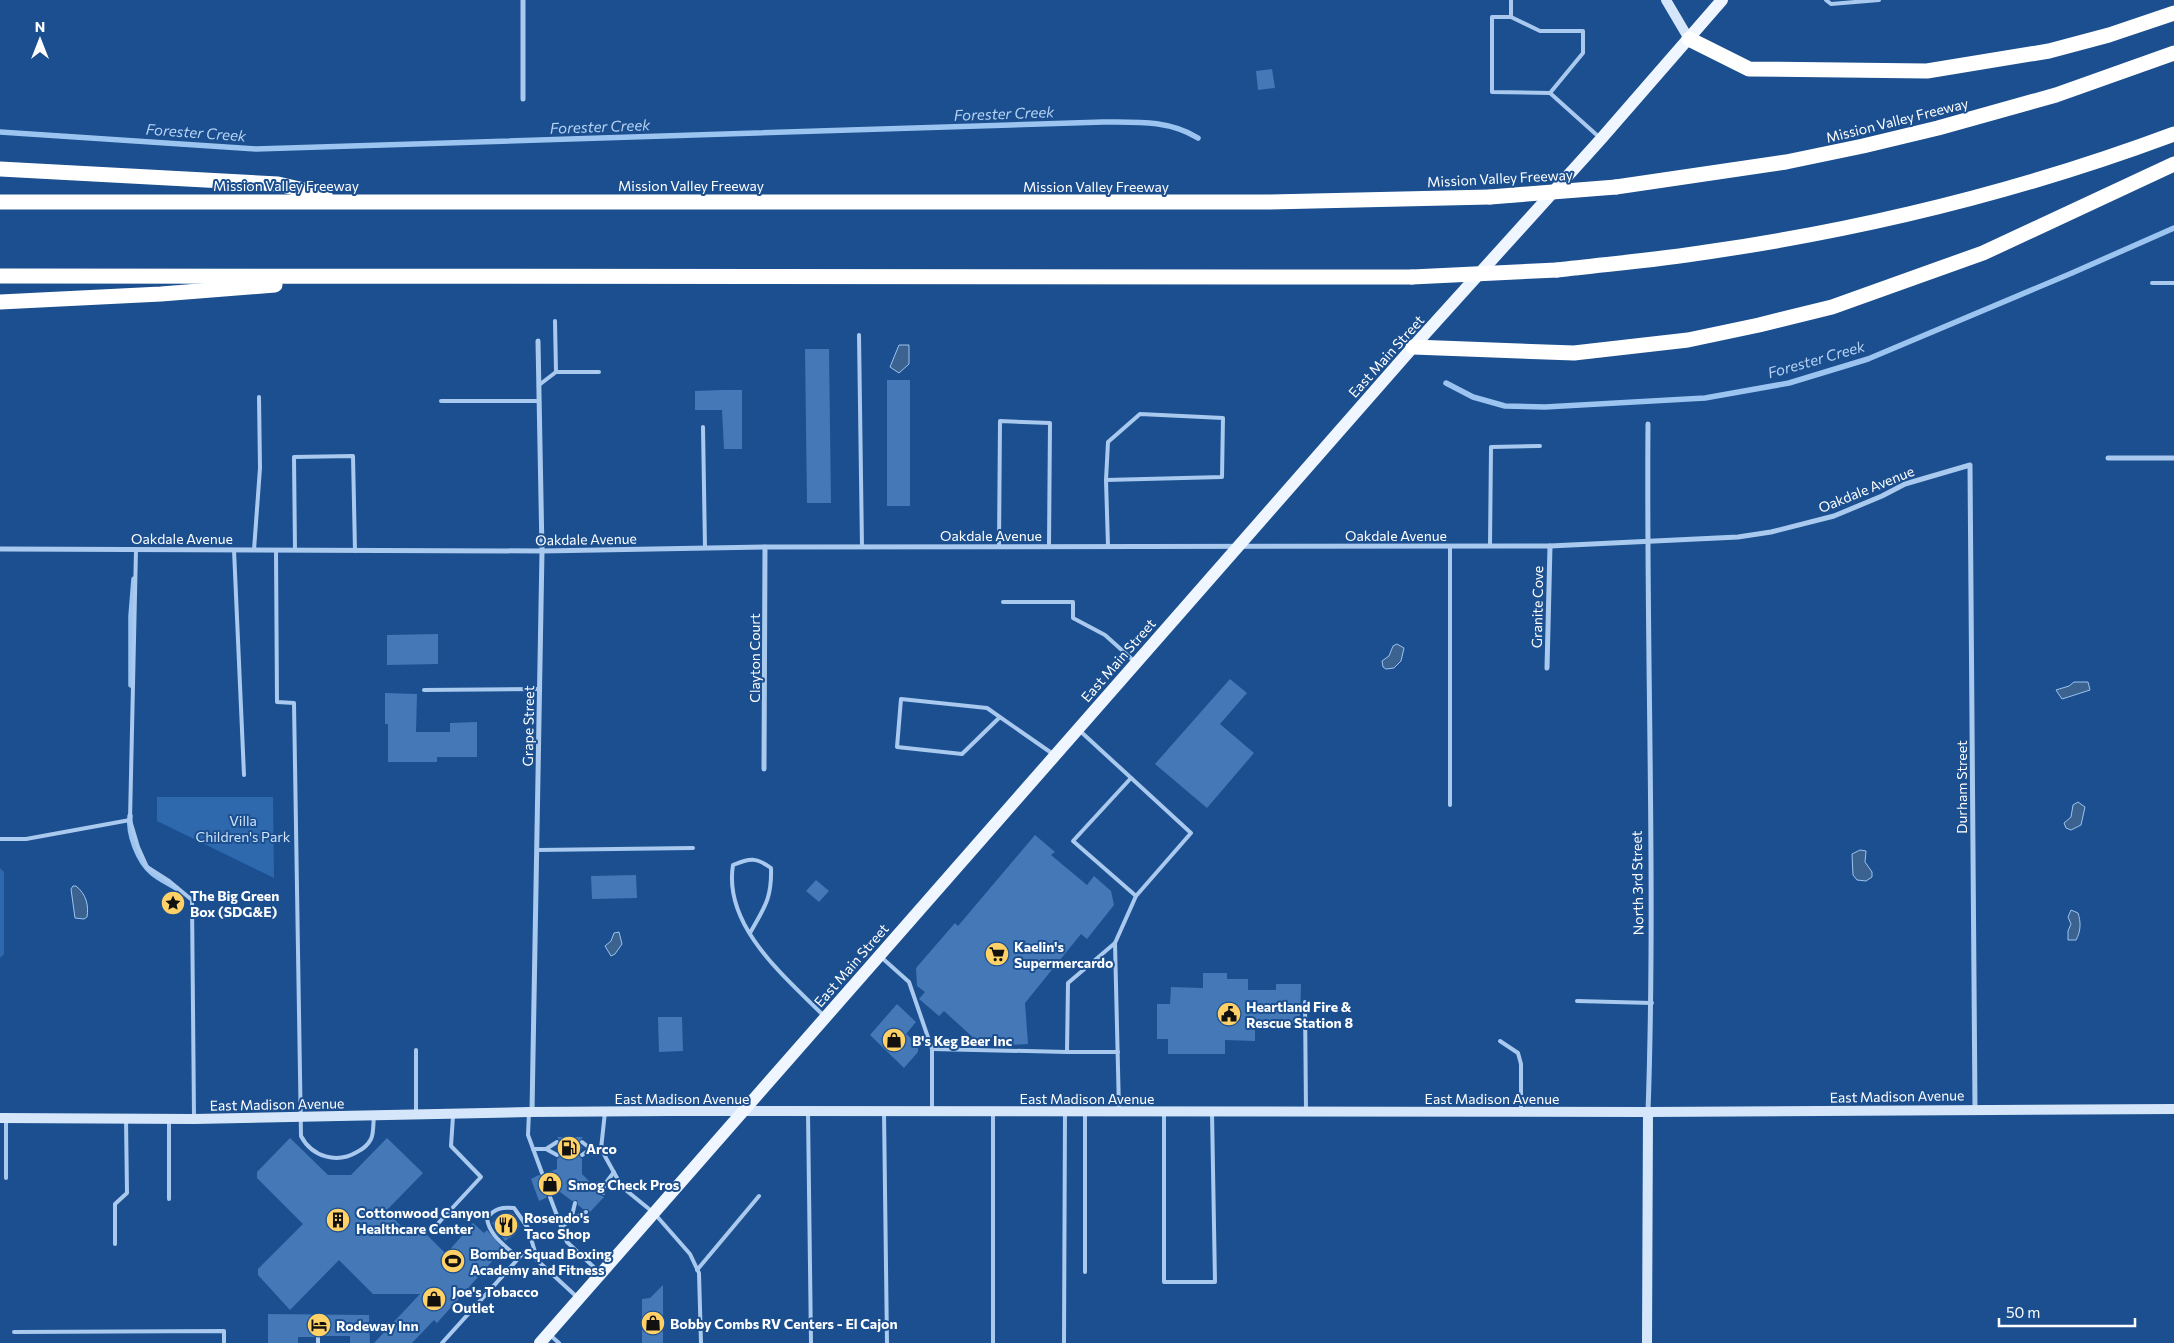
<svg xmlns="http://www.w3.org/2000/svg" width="2174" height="1343" font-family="Commissioner,sans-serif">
<rect width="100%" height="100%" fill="#1b4f8f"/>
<g fill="#2e69ad">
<polygon points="157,797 273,797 274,878 157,821"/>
<polygon points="0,868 4,872 4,954 0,958"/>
</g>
<g fill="#3c6290" stroke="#9cc4f0">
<polygon points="899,345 909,345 909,364 899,373 890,367"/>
<polygon points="1397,644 1404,648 1401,661 1394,668 1386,669 1383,667 1382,661 1389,656 1393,646"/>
<polygon points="2074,682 2088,682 2090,690 2062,699 2056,690 2069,686"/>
<polygon points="2078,802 2085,807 2081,825 2071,830 2066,828 2064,823 2071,817 2073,805"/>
<polygon points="1860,850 1866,851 1865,862 1872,872 1872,877 1866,881 1857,880 1853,875 1852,854"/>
<path d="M73 886H76C86 894 89 905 87 917L84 919 75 918 71 889Z"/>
<path d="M2071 910 2078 913C2081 922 2081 931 2076 940H2068V931L2071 924 2068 917Z"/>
<polygon points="619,932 622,944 615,954 611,956 605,946 611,941 614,933"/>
</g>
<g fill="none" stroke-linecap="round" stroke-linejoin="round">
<g stroke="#9cc4f0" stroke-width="5.5">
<path d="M0 132 256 149 1103 122C1137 122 1169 120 1198 138"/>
<polyline points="1446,383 1473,397 1505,406 1545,407 1705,398 1789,383 1868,359 2072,273 2174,228"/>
<polyline points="131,685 131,616 134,579"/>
<path d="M130 816C128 834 138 861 152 873 159 879 168 883 176 888"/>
</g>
</g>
<g fill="#4478b7">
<polygon points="1272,69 1275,88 1258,90 1256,71"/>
<polygon points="805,349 829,349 831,503 807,503"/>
<rect x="887" y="380" width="23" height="126"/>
<polygon points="722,390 742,390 742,449 724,449 722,410 695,410 695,391"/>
<polygon points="438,634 438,664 387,665 387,635"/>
<polygon points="1230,679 1247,693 1220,724 1254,753 1207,808 1155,764"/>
<polygon points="385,693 417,694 416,732 450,732 450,723 477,722 477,757 437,757 437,762 388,762 388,724 385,724"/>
<polygon points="1035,835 1055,852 1051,855 1087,885 1094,876 1111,891 1114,905 1087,939 1081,934 1025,1003 1028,1044 994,1046 994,1041 978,1042 944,1011 939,1016 919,999 925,992 917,986 916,968 955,923 958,926"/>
<polygon points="636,875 637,898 592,899 591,876"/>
<polygon points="816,880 829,891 819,902 806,891"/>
<polygon points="1203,973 1227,973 1227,979 1248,979 1248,990 1276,990 1276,984 1301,984 1300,1024 1255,1023 1255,1041 1225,1040 1225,1054 1168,1054 1168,1039 1157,1039 1157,1004 1170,1004 1171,987 1203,988"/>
<polygon points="897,1004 916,1022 906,1034 918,1044 918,1052 904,1068 870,1035"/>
<polygon points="658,1017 682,1017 683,1051 659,1052"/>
<polygon points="557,1137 583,1137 578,1142 582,1147 578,1155 582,1159 582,1174 589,1181 589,1186 596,1188 600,1191 600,1195 604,1197 590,1212 588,1209 583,1209 578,1205 577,1200 572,1201 560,1192 553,1195 548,1194 546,1198 539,1201 531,1179 539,1175 544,1176 546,1173 557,1169 557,1159 561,1155 557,1151 557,1147 561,1141"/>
<polygon points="290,1138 328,1175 351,1175 387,1138 423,1173 386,1211 409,1234 417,1225 446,1254 473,1223 484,1233 487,1230 503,1249 437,1323 434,1320 412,1343 374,1343 420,1294 373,1294 339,1260 290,1310 258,1275 258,1269 303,1224 257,1178 257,1172"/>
<polygon points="510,1213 516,1218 519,1226 515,1234 505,1241 492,1223 501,1214"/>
<polygon points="663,1285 663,1343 642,1343 642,1299 650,1298"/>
<polygon points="268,1314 369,1315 370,1343 350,1343 350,1336 322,1336 318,1333 314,1337 298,1337 298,1343 268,1343"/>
</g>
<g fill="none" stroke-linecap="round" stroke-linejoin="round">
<g stroke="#a9c9ee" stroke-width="4">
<polyline points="1511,0 1511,17 1492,17 1492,92 1550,93 1599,137"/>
<polyline points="1826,0 1831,4 1879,0"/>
<polyline points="1511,17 1540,31 1583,31 1583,53 1550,93"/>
<polyline points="2152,283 2174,283"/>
<polyline points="555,321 556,372"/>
<polyline points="859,335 862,547"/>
<polyline points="539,385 556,372 599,372"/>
<polyline points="441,401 539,401"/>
<polyline points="703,427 705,548"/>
<polyline points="1106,480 1222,477 1223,418 1140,414 1108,442 1106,480 1108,546"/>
<polyline points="999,546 1000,421 1050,423 1049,546"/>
<polyline points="1490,546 1491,447 1540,446"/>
<polyline points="234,550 244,775"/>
<polyline points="254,550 260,468 259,397"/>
<path d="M276 550 277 702 294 703 301 1136C312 1157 337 1164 357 1152 363 1149 368 1145 371 1139 374 1133 373 1123 374 1116"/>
<polyline points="295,550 294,457 353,456 355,551"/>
<polyline points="1003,602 1073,602 1073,618 1105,635 1134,661"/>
<polyline points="424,690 540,689"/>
<polyline points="1000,717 962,754 897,747 901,699 987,708 1053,754"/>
<polyline points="1079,730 1191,833 1136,896 1115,943 1119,1110"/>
<polyline points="1131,778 1073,841 1136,896"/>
<polyline points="1450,805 1450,547"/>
<polyline points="130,820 136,550"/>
<polyline points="0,839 26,839 130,820 138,847 147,867 169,881 192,900 194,1117"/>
<polyline points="537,850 693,848"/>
<path d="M750 933C764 908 772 899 771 868 756 857 750 858 733 865 723 926 785 977 823 1015"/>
<polyline points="1115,943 1068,983 1067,1052 1118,1052"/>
<polyline points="881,957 909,982 932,1049 1067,1052"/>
<polyline points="1577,1001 1652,1003"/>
<polyline points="1305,1002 1306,1110"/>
<polyline points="1500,1041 1518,1053 1521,1064 1521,1111"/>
<polyline points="932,1110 932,1049"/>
<polyline points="416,1112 416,1050"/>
<polyline points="529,1112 528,1135 542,1173"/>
<polyline points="605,1112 601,1149 622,1187 654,1213 690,1254 699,1273 701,1343"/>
<polyline points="808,1112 811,1343"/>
<polyline points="884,1112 887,1343"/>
<polyline points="1085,1112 1085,1272"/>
<polyline points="993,1113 993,1343"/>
<polyline points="1164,1113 1164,1282 1215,1282 1212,1112"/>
<polyline points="6,1118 6,1178"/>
<polyline points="169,1119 169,1199"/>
<polyline points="582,1142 591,1149 601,1149"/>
<polyline points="533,1149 546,1149 557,1142"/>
<polyline points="546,1149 557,1155"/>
<polyline points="582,1155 591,1149"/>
<polyline points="592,1184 605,1184 614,1172"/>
<polyline points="603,1193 605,1184"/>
<polyline points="550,1197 567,1242 599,1272"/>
<polyline points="571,1220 586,1212"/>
<polyline points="561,1227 571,1220 575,1203"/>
<polyline points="431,1231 481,1177 451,1146 453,1116"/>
<polyline points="115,1244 115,1204 127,1193 126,1119"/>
<path d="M518 1258C506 1246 489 1236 487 1218 495 1208 502 1207 514 1208L528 1228 537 1259"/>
<polyline points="697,1270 759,1196"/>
<polyline points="14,1332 224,1331 224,1343"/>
<polyline points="550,1335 559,1343"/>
<polyline points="318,1343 318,1337"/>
<polyline points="442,1343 526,1250 577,1297"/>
<polyline points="1064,1343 1065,1112"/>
</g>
<g stroke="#a9c9ee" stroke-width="5">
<polyline points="523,0 523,99"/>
<polyline points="2108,458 2174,458"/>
<polyline points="0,549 542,551 765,547 1550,546 1738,537 1771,532 1834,516 1882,496 1905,484 1970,465 1975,1109"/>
<polyline points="1547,668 1550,546"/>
<polyline points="764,769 765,547"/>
<polyline points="532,1112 542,551 538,341"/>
<path d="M1648 1112C1656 883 1646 653 1648 424"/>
</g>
<g stroke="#d6e6fa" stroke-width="10">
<polyline points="1666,0 1689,39"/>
<polyline points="0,1118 194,1119 529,1112 672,1111 1648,1112 2174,1109"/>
<polyline points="1647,1343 1648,1112"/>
</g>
<polyline stroke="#f0f6ff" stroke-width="12" points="540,1343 1413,347 1601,139 1722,0"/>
<g stroke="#fff" stroke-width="15">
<polyline points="1689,39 1749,69 1927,71 2049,51 2109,35 2174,13"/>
<polyline points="0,169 278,184 325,195"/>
<polyline points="1616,187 1786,162 1863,146 1938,128 2056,95 2174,53"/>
<polyline points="0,202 1268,202 1490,197"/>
<path d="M1557 270C1607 264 1657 260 1707 252 1866 229 2024 190 2174 134"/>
<polyline points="0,276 1412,277"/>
<polyline points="0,302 161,294 275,285"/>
<polyline points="1413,347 1574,353 1688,340 1759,325 1832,307 1983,253 2174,164"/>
</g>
<g stroke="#fff" stroke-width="15">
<polyline points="1490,197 1616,187"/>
<polyline points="1412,277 1557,270"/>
</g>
</g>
<defs>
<g id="sight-disc" transform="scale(1.25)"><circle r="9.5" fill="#ffd166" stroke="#1b4f8f"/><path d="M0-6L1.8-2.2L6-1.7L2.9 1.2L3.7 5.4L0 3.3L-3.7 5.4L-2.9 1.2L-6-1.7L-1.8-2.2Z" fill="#111"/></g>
<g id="supermarket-disc" transform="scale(1.25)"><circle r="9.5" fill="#ffd166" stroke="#1b4f8f"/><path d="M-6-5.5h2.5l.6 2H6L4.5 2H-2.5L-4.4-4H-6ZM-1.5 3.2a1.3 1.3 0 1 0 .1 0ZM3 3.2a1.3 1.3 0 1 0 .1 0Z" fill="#111"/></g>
<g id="civic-disc" transform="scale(1.25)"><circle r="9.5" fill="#ffd166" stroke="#1b4f8f"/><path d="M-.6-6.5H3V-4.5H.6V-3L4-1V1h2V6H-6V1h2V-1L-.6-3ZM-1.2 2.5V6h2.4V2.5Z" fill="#111"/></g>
<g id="shop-disc" transform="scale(1.25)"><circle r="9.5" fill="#ffd166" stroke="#1b4f8f"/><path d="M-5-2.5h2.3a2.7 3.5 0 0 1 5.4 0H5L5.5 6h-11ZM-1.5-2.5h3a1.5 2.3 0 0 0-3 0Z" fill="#111"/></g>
<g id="fuel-disc" transform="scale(1.25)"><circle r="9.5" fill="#ffd166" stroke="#1b4f8f"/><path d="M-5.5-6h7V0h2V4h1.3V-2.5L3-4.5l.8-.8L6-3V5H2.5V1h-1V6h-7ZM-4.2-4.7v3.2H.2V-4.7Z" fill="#111"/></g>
<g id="building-disc" transform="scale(1.25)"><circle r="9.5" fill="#ffd166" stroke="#1b4f8f"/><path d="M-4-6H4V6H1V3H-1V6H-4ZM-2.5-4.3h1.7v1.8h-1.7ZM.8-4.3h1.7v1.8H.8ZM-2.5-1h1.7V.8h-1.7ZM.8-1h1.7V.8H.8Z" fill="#111"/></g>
<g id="restaurant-disc" transform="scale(1.25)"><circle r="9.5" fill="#ffd166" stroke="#1b4f8f"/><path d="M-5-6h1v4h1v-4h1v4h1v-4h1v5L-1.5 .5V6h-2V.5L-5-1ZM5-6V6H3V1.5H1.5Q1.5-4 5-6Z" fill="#111"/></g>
<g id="stadium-disc" transform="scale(1.25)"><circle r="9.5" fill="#ffd166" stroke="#1b4f8f"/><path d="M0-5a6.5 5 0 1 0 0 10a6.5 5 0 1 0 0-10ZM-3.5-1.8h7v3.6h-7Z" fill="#111"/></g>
<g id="hotel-disc" transform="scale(1.25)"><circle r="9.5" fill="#ffd166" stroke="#1b4f8f"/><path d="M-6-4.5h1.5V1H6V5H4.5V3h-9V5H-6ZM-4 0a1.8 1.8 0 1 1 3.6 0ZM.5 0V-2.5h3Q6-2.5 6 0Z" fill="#111"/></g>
</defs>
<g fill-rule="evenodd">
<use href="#sight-disc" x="173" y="903"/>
<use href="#supermarket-disc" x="997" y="954"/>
<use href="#civic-disc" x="1229" y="1014"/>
<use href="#shop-disc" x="894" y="1040"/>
<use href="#fuel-disc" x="569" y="1148"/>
<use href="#shop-disc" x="550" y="1184"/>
<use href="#building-disc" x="338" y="1220"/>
<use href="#restaurant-disc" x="506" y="1225"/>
<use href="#stadium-disc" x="453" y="1261"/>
<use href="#shop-disc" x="434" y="1299"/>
<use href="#shop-disc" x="653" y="1323"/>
<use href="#hotel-disc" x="319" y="1325"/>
</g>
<g text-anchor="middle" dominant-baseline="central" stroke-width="4" stroke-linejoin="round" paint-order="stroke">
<g font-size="14" fill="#fff" stroke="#1b4f8f">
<text transform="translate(1897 120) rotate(-14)">Mission Valley Freeway</text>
<text transform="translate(1500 178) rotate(-3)">Mission Valley Freeway</text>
<text x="286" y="185">Mission Valley Freeway</text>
<text x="691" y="185">Mission Valley Freeway</text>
<text x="1096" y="186">Mission Valley Freeway</text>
<text transform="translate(1386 356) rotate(-48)">East Main Street</text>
<text transform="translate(1866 489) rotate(-22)">Oakdale Avenue</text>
<text x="991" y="535">Oakdale Avenue</text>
<text x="1396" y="535">Oakdale Avenue</text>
<text x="182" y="538">Oakdale Avenue</text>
<text transform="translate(586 539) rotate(-1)">Oakdale Avenue</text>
<text transform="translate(1537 607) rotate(-89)">Granite Cove</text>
<text transform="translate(754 658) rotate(-90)">Clayton Court</text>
<text transform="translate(1118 660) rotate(-49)">East Main Street</text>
<text transform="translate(528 726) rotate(-89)">Grape Street</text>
<text transform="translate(1961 787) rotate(-90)">Durham Street</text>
<text transform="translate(1637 883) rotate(-91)">North 3rd Street</text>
<text transform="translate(851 965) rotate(-49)">East Main Street</text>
<text transform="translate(1897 1096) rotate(-1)">East Madison Avenue</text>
<text x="682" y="1098">East Madison Avenue</text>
<text x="1087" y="1098">East Madison Avenue</text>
<text x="1492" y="1098">East Madison Avenue</text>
<text transform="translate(277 1104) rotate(-1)">East Madison Avenue</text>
</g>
<g font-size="14" fill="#cfe3fa" stroke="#1b4f8f">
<text x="243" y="820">Villa<tspan x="243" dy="16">Children's Park</tspan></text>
</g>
<g font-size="14" font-weight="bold" fill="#fff" stroke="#1b4f8f" text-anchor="start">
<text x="190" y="895">The Big Green<tspan x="190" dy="16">Box (SDG&amp;E)</tspan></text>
<text x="1014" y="946">Kaelin's<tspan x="1014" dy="16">Supermercardo</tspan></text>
<text x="1246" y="1006">Heartland Fire &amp;<tspan x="1246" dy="16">Rescue Station 8</tspan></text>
<text x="912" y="1040">B's Keg Beer Inc</text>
<text x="586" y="1148">Arco</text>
<text x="568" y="1184">Smog Check Pros</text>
<text x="356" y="1212">Cottonwood Canyon<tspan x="356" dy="16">Healthcare Center</tspan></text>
<text x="524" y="1217">Rosendo's<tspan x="524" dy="16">Taco Shop</tspan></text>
<text x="470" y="1253">Bomber Squad Boxing<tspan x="470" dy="16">Academy and Fitness</tspan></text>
<text x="452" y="1291">Joe's Tobacco<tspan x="452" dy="16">Outlet</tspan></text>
<text x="670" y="1323">Bobby Combs RV Centers - El Cajon</text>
<text x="336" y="1325">Rodeway Inn</text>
</g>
<g font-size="15" font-style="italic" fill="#b5d3f5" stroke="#1b4f8f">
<text transform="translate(1004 113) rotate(-2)">Forester Creek</text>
<text transform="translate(600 126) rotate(-2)">Forester Creek</text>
<text transform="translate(196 132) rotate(4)">Forester Creek</text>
<text transform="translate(1816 359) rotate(-16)">Forester Creek</text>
</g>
</g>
<g transform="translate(40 40)" stroke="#1b4f8f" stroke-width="4" paint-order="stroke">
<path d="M0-4L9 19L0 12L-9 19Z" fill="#ffffff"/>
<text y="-8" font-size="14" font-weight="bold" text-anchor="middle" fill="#ffffff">N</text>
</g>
<path d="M1999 1318v8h136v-8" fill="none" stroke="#ffffff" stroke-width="2.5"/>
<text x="2006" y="1318" font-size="15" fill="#ffffff" stroke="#1b4f8f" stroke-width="4" paint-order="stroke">50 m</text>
</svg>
